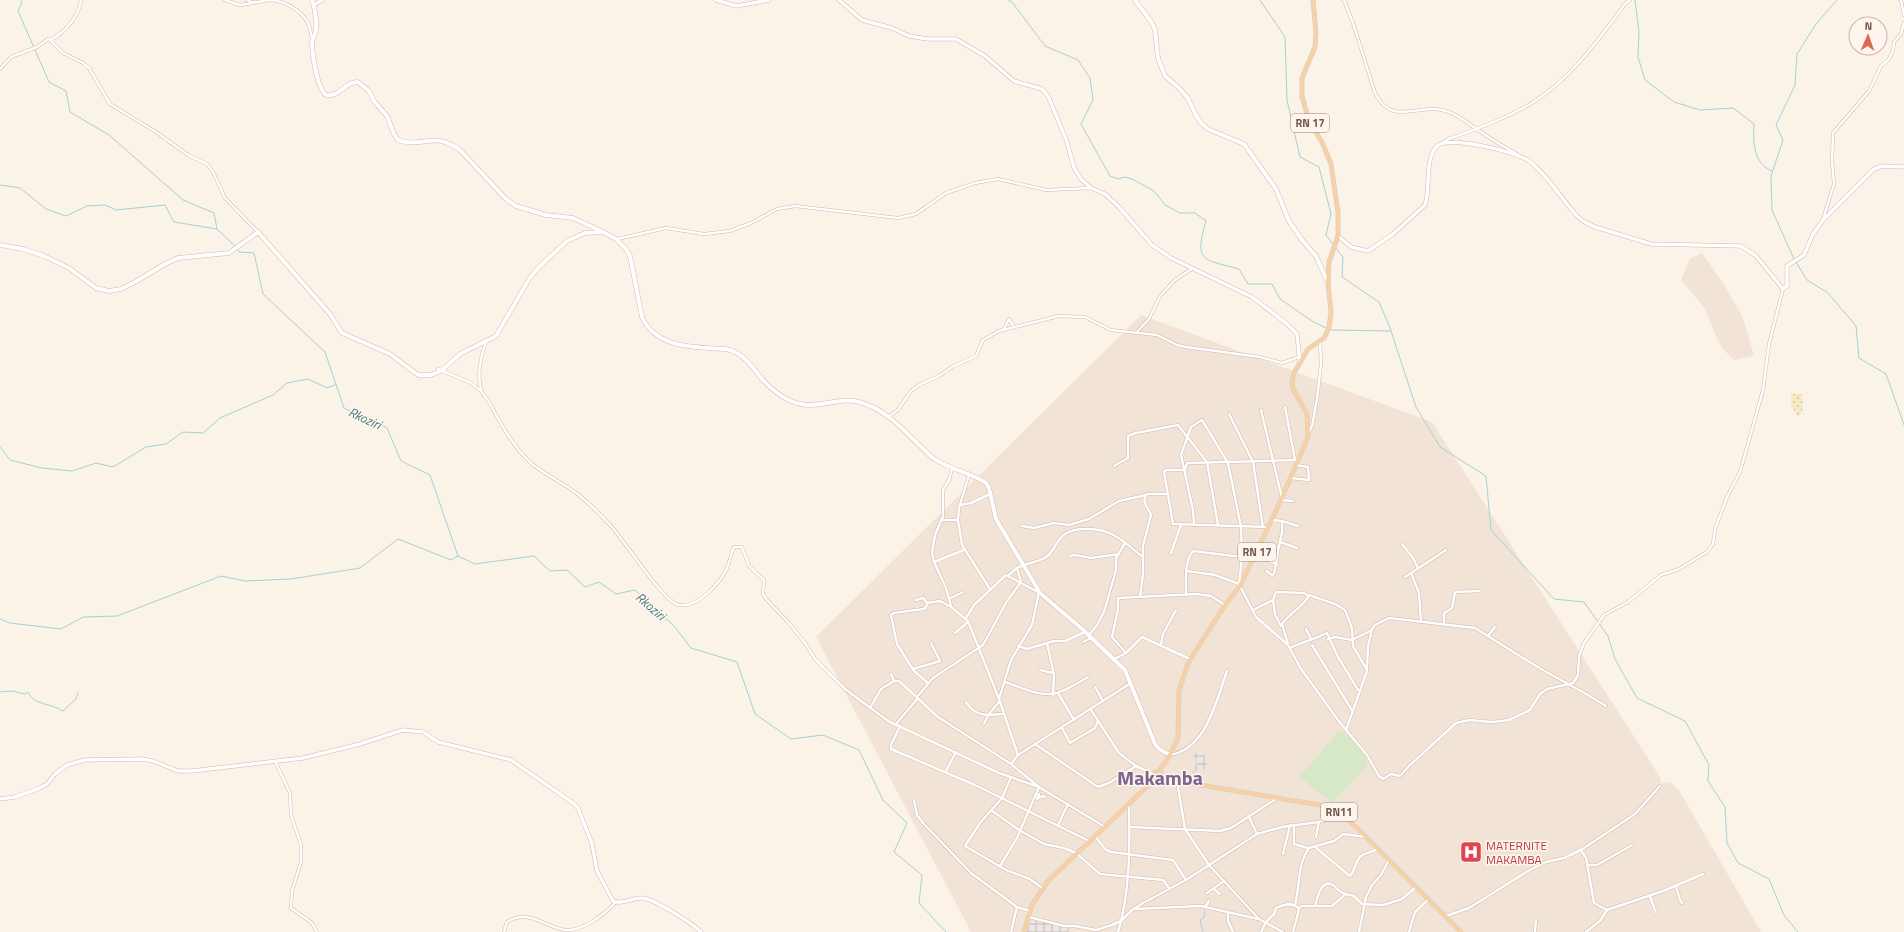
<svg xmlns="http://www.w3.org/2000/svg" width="1904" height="932" font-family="'Titillium Web',sans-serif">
<defs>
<pattern id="industrial-grid" width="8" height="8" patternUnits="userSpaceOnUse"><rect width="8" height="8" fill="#ece5e1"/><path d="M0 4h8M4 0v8" fill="none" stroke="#c4bcb9"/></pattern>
<pattern id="sand-dots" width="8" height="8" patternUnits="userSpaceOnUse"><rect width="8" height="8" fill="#f8e9c5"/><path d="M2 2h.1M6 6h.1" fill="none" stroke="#cdc0a2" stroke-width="1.8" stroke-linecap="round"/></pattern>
</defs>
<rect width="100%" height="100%" fill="#fbf2e8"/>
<g fill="#f2e3d7">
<polygon points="1702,253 1723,283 1743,318 1754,356 1734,360 1724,350 1716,336 1704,307 1681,280 1690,259"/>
<polygon points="1141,315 1432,422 1660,777 1661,783 1670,782 1679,790 1761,932 971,932 816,637"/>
</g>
<g fill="url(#industrial-grid)">
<polygon points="1200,750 1202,753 1196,757 1204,754 1209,771 1200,768 1193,773 1190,768 1197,764 1196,761 1197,760 1193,755"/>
<polygon points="1029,918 1069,928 1068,932 1025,932"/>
</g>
<polygon fill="url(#sand-dots)" points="1791,394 1802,394 1803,409 1798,417 1791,405"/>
<path fill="#d7e8c7" d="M1339 731C1351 736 1367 751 1368 765L1332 803 1299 777Z"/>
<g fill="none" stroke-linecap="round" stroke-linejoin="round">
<g stroke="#a4d1d5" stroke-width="1">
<polyline points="21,0 22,2 18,11 49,82 66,91 70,112 109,135 183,200 214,213 217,229"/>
<path d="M1008 0 1012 2 1045 46 1078 60 1090 78 1093 100 1081 124 1110 176 1118 179 1125 177 1132 179 1154 191 1165 205 1180 213H1195L1206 221C1194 262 1202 259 1239 269L1248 284H1272L1280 299 1312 321 1328 329"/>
<polyline points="1260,0 1285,37 1287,100 1300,157 1319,167 1331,214 1326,235 1333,244"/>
<path d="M1635 0 1639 32 1638 57 1645 80 1674 102 1700 110 1733 108 1754 124C1753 142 1753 163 1772 171"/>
<polyline points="0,185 20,188 46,209 66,216 87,206 105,205 116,210 165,205 174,222 217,229 235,246"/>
<polyline points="1335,247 1343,257 1342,277 1379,302 1391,330"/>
<polyline points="237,249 239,252 254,253 263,294 325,352 344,408 387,428 401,461 430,475 458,556 475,564 534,556 550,571 567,570 585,587 599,582 616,594 635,590 674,626 691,648 737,662 755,714 791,739 823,735 859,750 883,800 907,823 894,852 922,875 919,903 946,932"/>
<polyline points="1794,259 1772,210 1771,176 1783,140 1776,125 1795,85 1797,54 1816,24 1837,0"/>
<polyline points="1796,262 1807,280 1828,293 1856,326 1859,358 1886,374 1904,425"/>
<polyline points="1331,330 1391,331 1416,407 1440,447 1486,476 1491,530 1554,599 1584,602 1608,636 1615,659 1637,698 1685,721 1709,765 1708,781 1725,807 1727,843 1738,863 1769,879 1784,915 1798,932"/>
<polyline points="0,447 10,460 42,468 72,471 96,463 113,467 146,447 166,444 183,432 203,433 220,418 273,395 287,383 308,379 327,388 335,385"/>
<polyline points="0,619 10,623 61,629 83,617 117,616 221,576 245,581 291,579 360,568 398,539 451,560 458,556"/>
<path d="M0 692 12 691 25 694 28 692C34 706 52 703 63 711L76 699 78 693"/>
<polyline points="1203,932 1200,920 1204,917 1205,911"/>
</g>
<g stroke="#ccb9ae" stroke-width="3.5">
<g id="minor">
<polyline points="225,0 240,5 253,3"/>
<path d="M247 0C255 5 260 1 268 0 284 0 301 10 308 23 310 27 311 34 312 38"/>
<path d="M1344 0 1354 26 1375 93C1392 128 1419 102 1446 111 1457 114 1466 122 1475 128 1488 137 1502 146 1517 154"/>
<polyline points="1901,0 1904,15"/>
<polyline points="50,40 63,53 83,63 89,68 110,104 156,132 188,155 207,164 213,172 225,198 258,232"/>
<path d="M0 69 11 57 37 47 48 39 50 40C65 33 79 16 81 0"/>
<path d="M1444 142 1448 139C1477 129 1505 119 1532 103 1570 80 1599 39 1625 4L1630 0"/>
<polyline points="1823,219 1834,184 1832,161 1833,133 1869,91 1881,66 1889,59 1893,51 1894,42 1901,34 1904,23"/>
<polyline points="617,239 666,228 704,234 730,231 751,223 777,209 795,206 898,218 916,214 946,193 975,183 998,179 1046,190 1091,188"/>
<polyline points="1004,329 1009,319 1014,327"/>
<polyline points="1137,332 1149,319 1160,296 1175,280 1193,268"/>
<path d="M486 342C480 358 477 373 481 390 482 394 487 398 489 402 501 424 513 447 532 464 546 475 561 482 575 492 588 502 600 514 611 526 625 541 664 603 679 605 698 608 720 583 727 568 730 561 731 554 734 547H742L749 566 764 580 763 594 766 599 788 622 805 643 815 659 845 689 888 721 999 773 1039 787 1105 827"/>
<polyline points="438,369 471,383 481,391"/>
<polyline points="1285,407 1295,460"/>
<polyline points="1261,410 1282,498"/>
<polyline points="1229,414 1253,462 1263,527"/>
<polyline points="888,417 898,410 911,391 919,385 939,376 952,367 976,356 983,340 999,331 1059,316 1085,317 1111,330 1157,335 1177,345 1186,347 1260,357 1282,363 1299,357"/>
<polyline points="1309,432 1312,426 1317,399 1321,364 1320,341"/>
<polyline points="1114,466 1128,458 1128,436 1136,433 1178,425 1207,462 1218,525"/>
<polyline points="1291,478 1309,480 1308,467 1296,465"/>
<polyline points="1281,500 1293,501"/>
<polyline points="960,505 971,503 990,494"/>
<polyline points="941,520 958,520 962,545 990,589"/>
<polyline points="958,520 959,508 969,475"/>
<polyline points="1282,521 1298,526"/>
<polyline points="1194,525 1193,510 1181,455 1191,427 1202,420 1228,463 1241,527 1242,557 1239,584 1256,617 1288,645 1301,669 1312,684 1341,724 1367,755 1379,776 1383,779 1391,774 1400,776 1410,765 1456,723 1469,720 1492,722 1509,720 1530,710 1540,694 1547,689 1573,683 1578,675 1579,656 1584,643 1604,615 1628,602 1661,575 1679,569 1707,552 1713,544 1715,529 1727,497 1740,472 1763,390 1769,344 1783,289"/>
<polyline points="1022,526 1034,528 1054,523 1069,525 1089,519 1119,501 1146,495"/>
<polyline points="1268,527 1173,524 1164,472 1166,470 1185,470 1187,463 1298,460"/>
<polyline points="1280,542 1297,548"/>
<polyline points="1402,544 1413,558 1418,568"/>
<polyline points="1171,553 1181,525"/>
<polyline points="1070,556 1075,555 1091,558 1119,554"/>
<polyline points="1255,556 1273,546 1279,547 1282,532 1282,521 1272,520"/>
<polyline points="1269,561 1277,564"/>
<polyline points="934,562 964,550"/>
<polyline points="1187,571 1215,575 1239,584"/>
<polyline points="1266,571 1272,575 1274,574 1279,546"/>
<polyline points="1411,573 1419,593 1421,622"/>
<polyline points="1009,575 1017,568"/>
<polyline points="1405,577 1446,550"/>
<path d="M1186 595C1186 581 1184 562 1193 551L1242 557"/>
<polyline points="1309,595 1335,604 1345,610 1352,628 1353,646 1367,670"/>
<path d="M1140 597 1143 574V546L1151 515C1149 508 1140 502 1147 494H1167"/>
<polyline points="949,599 963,592"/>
<polyline points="916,600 923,598 927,603"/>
<polyline points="1273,600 1275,614 1281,626"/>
<polyline points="951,606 946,588 934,562 932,553 935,535 943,516 943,490 949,480 952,469"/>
<path d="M1253 610 1273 600 1276 592 1304 593 1309 596C1302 607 1290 613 1282 624L1288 644"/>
<polyline points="966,618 974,605 1006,575 1038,592"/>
<polyline points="1444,624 1444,613 1452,608 1455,592 1480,591"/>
<polyline points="1306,629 1311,639"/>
<polyline points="955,633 968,622"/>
<polyline points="1089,635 1097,625 1104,612 1116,570 1116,558 1125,543"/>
<polyline points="1488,636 1495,627"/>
<polyline points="1328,639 1335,637 1352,640 1372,630"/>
<polyline points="1083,642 1091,638"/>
<polyline points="1047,643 1054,675 1053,695"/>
<polyline points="1161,644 1163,634 1176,610"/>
<polyline points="1312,645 1353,712"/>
<polyline points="1018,646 1027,649 1054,641 1065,641 1085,632"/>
<path d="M1290 648C1302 642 1315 639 1327 633L1338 657 1358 690"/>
<polyline points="1126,653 1112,637 1118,609 1118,598 1196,594 1211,596 1225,605"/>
<polyline points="1114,659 1126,653 1142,637 1190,659"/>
<polyline points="913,669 940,661 931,643"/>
<polyline points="1040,670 1053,673"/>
<polyline points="891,674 894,681"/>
<path d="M1005 682C1047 697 1048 701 1088 677"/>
<polyline points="928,683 914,671 897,644 891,615 894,613 923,609 926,608 927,603 940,601 951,607 968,621 999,699 1018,755"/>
<polyline points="1095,687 1103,701"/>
<polyline points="1058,693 1074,720"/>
<path d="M917 697 933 678 983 645 1007 601 1021 582 1017 568C1026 563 1037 563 1046 557 1055 551 1056 540 1065 534 1071 530 1080 529 1086 529 1114 529 1122 541 1143 557"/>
<polyline points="999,699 1011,660 1032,625 1039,592"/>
<path d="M966 702C972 711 977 714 988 715L984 724"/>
<polyline points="999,702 988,715 1004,714"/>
<polyline points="870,708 881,689 894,681 899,681 938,717 1011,764 1039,787 1017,838 1000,866"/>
<polyline points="1091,710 1119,753 1136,766 1153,774"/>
<polyline points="896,724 918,698"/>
<polyline points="900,726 891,745 891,749 975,785 1089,841"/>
<polyline points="1062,728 1070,743 1095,728 1098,721"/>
<polyline points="1346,730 1367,671 1368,646 1372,629 1375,625 1389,618 1475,628 1541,669 1588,695 1606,706"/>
<polyline points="1035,744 1098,787 1109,783 1136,766"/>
<path d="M1170 755C1207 748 1216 701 1227 671"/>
<polyline points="275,761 290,793 291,815 301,845 301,862 292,891 291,908 312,923 317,932"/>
<polyline points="1011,764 1018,755 1131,683"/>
<polyline points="946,771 956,752"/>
<polyline points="1011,777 1002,798 980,823 965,846 1006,870 1030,879 1042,888"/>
<polyline points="1177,781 1185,829 1209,865 1259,919 1283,932"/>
<polyline points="1039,794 1037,799 1042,796 1045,797"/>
<polyline points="914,800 917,815 923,823 971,873 1017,907 1030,911"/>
<polyline points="991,810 1019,830 1044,844 1064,848 1076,853 1100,874 1163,880 1169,888"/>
<polyline points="1249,817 1257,834"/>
<polyline points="1058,825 1068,804"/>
<polyline points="1294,825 1294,844 1308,848"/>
<polyline points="1130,827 1220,831 1231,828 1276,799"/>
<polyline points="1095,836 1106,850 1111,852 1173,860 1186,880"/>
<polyline points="1316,837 1319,822"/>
<path d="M1315 847 1350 876C1355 871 1355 861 1361 856 1366 852 1373 853 1378 848"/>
<polyline points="1581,850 1586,858 1594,903 1607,910"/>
<polyline points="1283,854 1290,825"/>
<polyline points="1587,865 1597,865 1632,845"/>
<polyline points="1676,886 1680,900 1682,903"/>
<polyline points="1214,889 1220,894"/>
<polyline points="1207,893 1224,881"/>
<polyline points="1650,896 1656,913"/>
<path d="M1295 905C1300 886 1297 865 1309 848L1334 841 1343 834 1366 837"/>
<path d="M1315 906C1317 899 1321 878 1333 885 1337 888 1340 893 1346 894"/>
<polyline points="1205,907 1209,901"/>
<polyline points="1299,908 1302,906 1332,906 1346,894 1354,896 1362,904 1383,905 1402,899 1416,887"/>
<polyline points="1135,909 1201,906 1258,919"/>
<polyline points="1228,912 1228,921 1233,932"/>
<polyline points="1446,916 1469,908 1528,871 1546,862 1564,858 1581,850 1635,814 1660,786"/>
<polyline points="1029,917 1064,926 1075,926 1096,930 1112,925 1121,921 1132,910 1143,903 1186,880 1257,834 1282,827 1319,822 1342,814"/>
<path d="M504 932 507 922C529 908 546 928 566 930 583 931 605 914 616 902"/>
<polyline points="1011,932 1017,907"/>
<path d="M1118 932C1130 894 1130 845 1129 806"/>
<path d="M1261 932 1266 922 1274 914 1276 908C1284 904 1293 902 1299 909L1293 932"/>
<polyline points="1359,932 1366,897 1372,885 1381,875 1389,860"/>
<polyline points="1409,932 1415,912 1429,899"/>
<polyline points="1535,932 1536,920"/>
<polyline points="1586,932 1600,921 1607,910 1663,891 1703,874"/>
</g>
</g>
<g stroke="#ccb9ae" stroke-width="4.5">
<g id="tertiary">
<polyline points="716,0 736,6 769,0"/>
<polyline points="839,0 862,20 892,28 909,36 928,39 956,39 985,56 1014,81 1042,89 1048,96 1056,115 1067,142 1074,168 1081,179 1091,188 1105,194 1119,207 1152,245 1171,258 1252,297 1286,323 1297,334 1300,363"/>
<polyline points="314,5 322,0"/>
<path d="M1338 236 1351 247 1368 251 1393 234 1425 205C1431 187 1424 160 1437 146 1447 135 1518 152 1529 161 1547 174 1562 200 1577 216L1583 221 1595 227 1651 244 1741 246 1756 256 1783 289 1787 286V266L1804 255 1813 234 1823 220 1874 169 1883 166 1904 167"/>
<path d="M0 799 15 797 40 788 47 784 55 774 67 765 85 760 142 759 153 761 178 771H192L303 758 360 744 403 730 423 732 438 742 511 760 573 803 578 808 592 844 597 871 613 901C621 905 632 898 641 898 652 897 693 924 701 932"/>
</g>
</g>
<g stroke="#d1bbaf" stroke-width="5">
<g id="secondary">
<path d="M312 0C315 8 318 25 315 34 314 37 312 39 312 42 312 54 317 88 326 95 341 97 344 82 358 82L369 91 374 101 387 116 394 134 398 140C423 149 432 130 460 150L506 199 516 206 546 215 573 218 603 232"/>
<polyline points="1135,0 1152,23 1155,30 1158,58 1165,76 1179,88 1187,97 1197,117 1202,124 1208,129 1244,144 1276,189 1289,221 1302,240 1316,256 1328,283"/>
<path d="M0 245 23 249 44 256 69 268 96 288 109 291 121 289 135 282 165 264 178 258 229 253 258 232 330 314 342 333 390 354 418 375H431L441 371 460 354 496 336 529 279 538 268 567 241 585 233 603 232 616 239 626 249 630 256 642 317C656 349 697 347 726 349 745 353 752 368 764 381 772 390 780 396 791 401 816 412 835 396 859 402 883 408 901 427 918 444 924 449 929 456 936 460 952 470 972 473 986 483L989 488 996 519 1040 593 1081 628 1125 670 1155 744 1159 749 1170 755"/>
</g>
</g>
<g stroke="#d8d0cd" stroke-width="5">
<g id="primary">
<polyline points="1159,771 1170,755 1178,738 1179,691 1188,663 1225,605 1240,586 1281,500 1308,437 1307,414 1293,389 1292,382 1294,373 1308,349 1324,338 1329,328 1331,312 1328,283 1329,262 1338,236 1338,212 1331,164 1322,142 1309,121 1302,96 1302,78 1315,47 1316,33 1313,0"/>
<polyline points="1160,780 1171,780 1325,806 1342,814 1359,830 1461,932"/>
<polyline points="1024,932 1032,905 1048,881 1155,779 1160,780 1162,777 1161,773 1155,772 1153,776 1155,779"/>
</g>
</g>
<use href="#minor" stroke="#fff" stroke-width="2.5"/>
<use href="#tertiary" stroke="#fff" stroke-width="3.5"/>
<use href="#secondary" stroke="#fff" stroke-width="4"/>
<use href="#primary" stroke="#f5d1a5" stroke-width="4"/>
</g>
<defs>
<g id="hospital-square" transform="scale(1.15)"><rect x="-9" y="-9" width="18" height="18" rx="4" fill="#e0444e" stroke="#fef6ee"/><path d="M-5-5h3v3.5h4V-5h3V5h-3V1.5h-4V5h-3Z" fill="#fff"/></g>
</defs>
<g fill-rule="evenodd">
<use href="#hospital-square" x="1471" y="852"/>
</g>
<g text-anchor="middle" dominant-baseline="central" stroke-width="3" stroke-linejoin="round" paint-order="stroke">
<g fill="#fef6ee" stroke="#9d877d" stroke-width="1">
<rect x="1291" y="114" width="38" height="18" rx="3"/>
<rect x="1238" y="543" width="38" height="18" rx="3"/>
<rect x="1321" y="803" width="36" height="18" rx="3"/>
</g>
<g font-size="11" font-weight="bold" fill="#74584d">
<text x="1310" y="123">RN 17</text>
<text x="1257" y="552">RN 17</text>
<text x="1339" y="812">RN11</text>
</g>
<g font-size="12" fill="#be3a42" stroke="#fef6ee" text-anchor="start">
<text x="1486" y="845">MATERNITE<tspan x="1486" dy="14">MAKAMBA</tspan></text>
</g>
<g font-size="13" font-style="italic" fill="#457a7f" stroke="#fef6ee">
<text transform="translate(365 418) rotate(25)">Rkoziri</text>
<text transform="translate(651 606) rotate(41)">Rkoziri</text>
</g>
<g font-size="20" font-weight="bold" fill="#7e658f" stroke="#fef6ee">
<text x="1160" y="777">Makamba</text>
</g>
</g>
<g transform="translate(1868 36) rotate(2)"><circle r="19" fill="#fef6ee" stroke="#c7b7ae"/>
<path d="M0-3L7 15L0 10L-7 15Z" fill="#dd6955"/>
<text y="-6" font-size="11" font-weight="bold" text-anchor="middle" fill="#74584d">N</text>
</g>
</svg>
